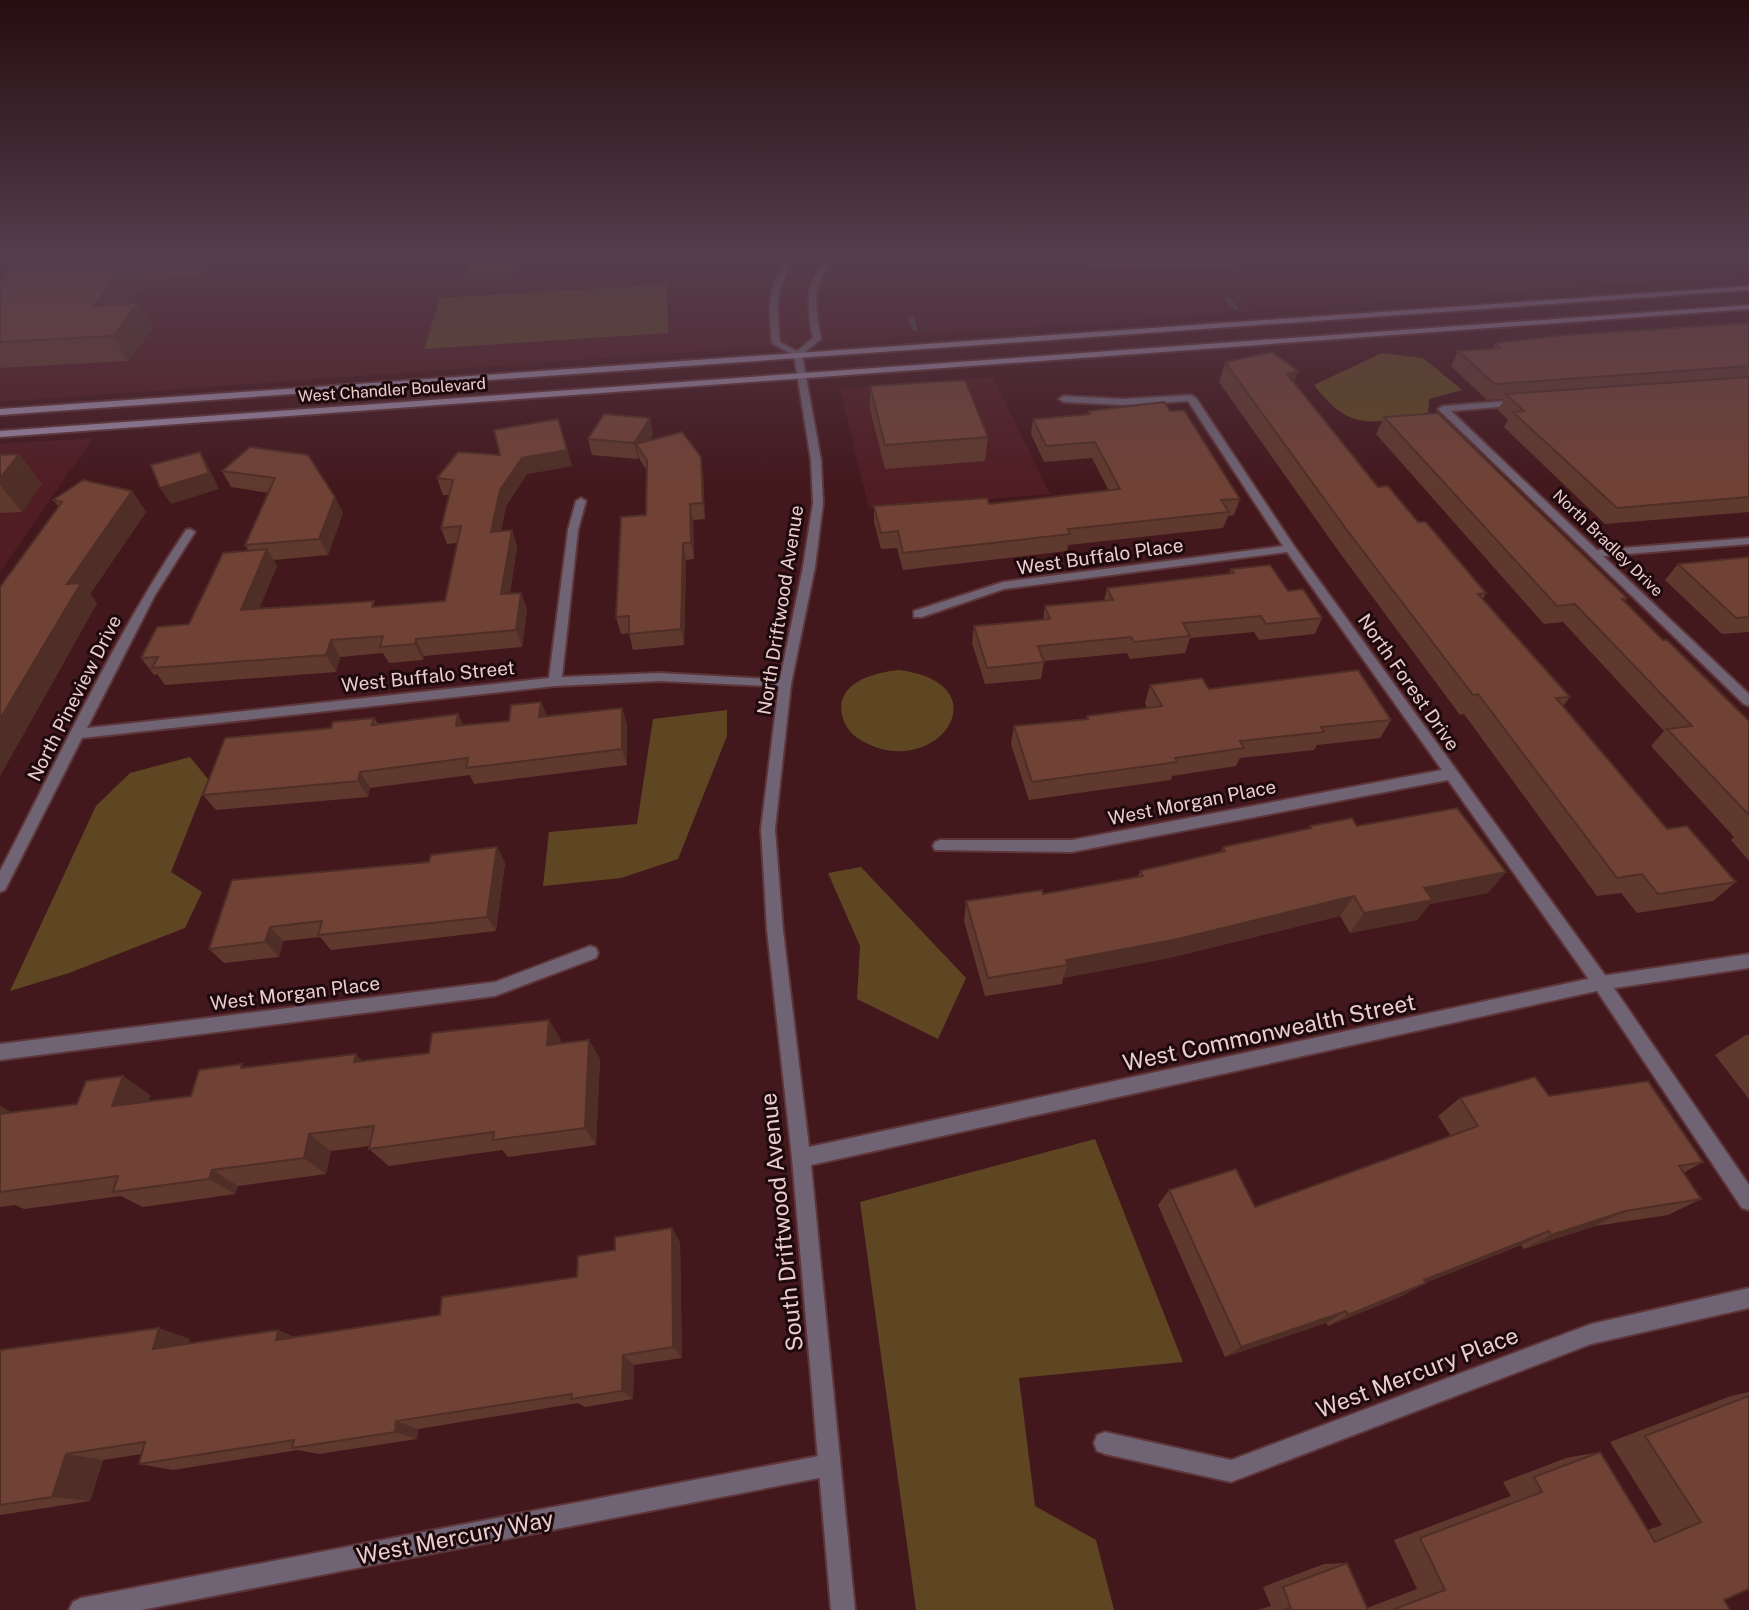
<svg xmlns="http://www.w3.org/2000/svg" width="1749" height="1610" font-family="'Public Sans',sans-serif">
<rect width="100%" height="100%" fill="#43181d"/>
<g fill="#501d23">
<polygon points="0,259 1749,259 1749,275 0,402"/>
<polygon points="993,377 1050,494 869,509 840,389"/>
<polygon points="93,438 0,572 0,444"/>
</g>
<g fill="#5e4622">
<polygon points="470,259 515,259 511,279 463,281"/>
<polygon points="667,284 668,333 424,349 440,298"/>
<path d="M1382 353 1423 358 1462 390 1429 399 1428 415C1371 421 1353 435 1314 385Z"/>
<path d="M899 670C1007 684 934 786 859 739 851 734 845 726 843 718 832 684 874 672 899 670Z"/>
<polygon points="727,710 727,736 678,859 621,878 543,886 549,832 637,824 653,719"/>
<polygon points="190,757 208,779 171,872 202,892 185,928 69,973 10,991 96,806 130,773"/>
<polygon points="861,867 966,978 938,1039 857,999 860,946 828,873"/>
<polygon points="1095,1139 1183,1362 1019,1378 1035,1506 1096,1540 1114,1610 916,1610 860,1202"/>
</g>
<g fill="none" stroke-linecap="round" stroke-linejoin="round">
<g fill="#464b4b" fill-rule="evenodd">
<polygon points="1225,297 1229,297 1239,309 1238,310 1234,310 1224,298"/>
<polygon points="911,316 914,318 918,331 913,330 908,318"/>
</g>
<g stroke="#5e3539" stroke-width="4">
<g id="minor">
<path d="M788 259H796C774 287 777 308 780 342L797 351 813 338C807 308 804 283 827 259H835C811 287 815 305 821 339L798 358 772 343C769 312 766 285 788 259Z"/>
<polygon points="1191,395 1196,398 1294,546 1607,978 1749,1185 1749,1210 1742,1208 1595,988 1448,780 1072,852 935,850 933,846 935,842 940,840 1072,840 1442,770 1287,552 1004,589 922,617 914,617 914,611 1003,582 1283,546 1188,401 1123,405 1064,402 1059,399 1064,396 1123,399"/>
<polygon points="1519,400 1524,403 1522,405 1451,411 1597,550 1749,538 1749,544 1603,556 1749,694 1749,706 1744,704 1438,409 1443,406"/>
<path d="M581 498 586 501 578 530 562 677 660 673 785 680 791 684 789 687 660 681 555 686 82 738 5 890 0 892V871C60 756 113 638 186 530L190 529 195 532 155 595 87 728 549 678 568 530 576 501Z"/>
<polygon points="590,946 596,948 598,953 596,958 495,996 0,1060 0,1044 495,982"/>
<polygon points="1749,1288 1749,1308 1591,1344 1231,1482 1105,1454 1097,1451 1094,1443 1097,1435 1105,1432 1231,1460 1591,1324"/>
<polygon points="829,1454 837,1457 840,1465 837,1473 829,1476 141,1610 69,1610 73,1602 81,1598"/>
</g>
</g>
<g stroke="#5e3539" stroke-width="4">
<polygon id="tertiary" points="798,352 802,355 821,460 823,503 815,567 791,684 775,829 783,930 809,1147 1601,976 1749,954 1749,968 1601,990 811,1165 855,1610 831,1610 792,1158 767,930 761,829 779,684 803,567 813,503 811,460 794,355"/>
</g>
<g stroke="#5e3539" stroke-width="4">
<g id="secondary">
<polygon points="1749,286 1749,290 0,415 0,409"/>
<polygon points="1749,305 1749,309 0,437 0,431"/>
</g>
</g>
<use href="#minor" fill="#6f6374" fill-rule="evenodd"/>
<use href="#tertiary" fill="#6f6374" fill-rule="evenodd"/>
<use href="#secondary" fill="#9784a0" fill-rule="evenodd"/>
</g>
<g fill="#60392e">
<polygon points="22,259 212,259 199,277 149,279 129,304 138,303 153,328 128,361 0,368 0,281"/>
<polygon points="1087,259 1235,259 1237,262 1235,269 1090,268"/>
<polygon points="1749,323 1749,512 1605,524 1504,427 1508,420 1498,410 1504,399 1487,400 1451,366 1458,351 1492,348 1495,343"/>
<polygon points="1225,362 1294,383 1378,487 1418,522 1486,593 1483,599 1570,697 1563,706 1667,829 1736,882 1713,901 1637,913 1621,893 1597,896 1464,714 1460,715 1337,549 1219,382"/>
<polygon points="870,386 988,437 985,461 885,469 870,409"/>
<polygon points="1089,411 1170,411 1240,499 1234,515 1228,516 1223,528 1068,545 1067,551 903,570 897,548 881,549 874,522 874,506 989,504 1109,491 1092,458 1044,462 1031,434 1033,419 1088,414"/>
<polygon points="1384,417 1627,598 1625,601 1663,640 1749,721 1749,861 1731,840 1734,837 1651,746 1664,731 1563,622 1544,624 1376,434"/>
<polygon points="650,418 653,434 649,441 701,457 703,473 705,519 693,520 694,559 686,560 684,645 633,650 629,633 621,634 616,617 646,515 647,471 640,460 639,457 638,459 592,455 588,439"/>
<polygon points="250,447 343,513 328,555 273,560 277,566 259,608 377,607 445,601 457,543 447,544 441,528 449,495 443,495 437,478 500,455 567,450 572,466 527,474 506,506 501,531 512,530 517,547 510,593 527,609 522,647 424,656 423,660 389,663 383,653 340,657 336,672 165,685 157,674 154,675 141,658 189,624 249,551 245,545 269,493 231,487 222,471"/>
<polygon points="0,455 42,484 22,512 0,513"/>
<polygon points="132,491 146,512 90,594 97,603 0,776 0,587 59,507 53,500"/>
<polygon points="1749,557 1749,632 1722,634 1665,580 1678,564"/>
<polygon points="1231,569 1288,591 1322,618 1315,634 1259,640 1254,632 1190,638 1185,653 1130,659 1127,653 1044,661 1041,679 985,684 972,643 974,626 1043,620 1045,606 1104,601 1107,588 1229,574"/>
<polygon points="1150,685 1209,689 1391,720 1380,738 1317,745 1314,750 1240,758 1236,766 1172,776 1171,780 1029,800 1011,744 1014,726 1086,719 1087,716 1147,708 1145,703"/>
<polygon points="541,702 547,716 627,724 627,765 474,784 470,775 370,788 368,797 216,810 203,795 331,728 374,718 378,724 458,714 463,725 509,721"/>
<polygon points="1310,826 1357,826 1488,893 1430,904 1417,920 1350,933 1340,916 1169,958 1063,978 1062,984 985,996 964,921 966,901 1043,894 1138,877 1140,871 1221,852 1223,847 1308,829"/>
<polygon points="497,847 505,863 496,931 331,950 320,937 283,941 279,957 224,963 209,949 429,862"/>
<polygon points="549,1020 561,1040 560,1043 589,1040 600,1059 596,1145 508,1157 502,1150 389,1166 369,1149 370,1146 331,1151 326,1174 238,1186 235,1194 143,1207 121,1196 24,1209 15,1205 0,1207 0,1106 13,1113 77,1104 123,1076 150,1095 148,1101 191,1096 246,1068 363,1061 429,1053"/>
<polygon points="1746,1035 1749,1035 1749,1099 1715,1055"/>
<polygon points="1549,1096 1703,1162 1683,1173 1701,1199 1668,1215 1595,1226 1524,1249 1521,1245 1425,1283 1402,1296 1328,1326 1326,1323 1225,1357 1158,1205 1169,1190 1255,1207 1451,1136 1438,1116 1460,1098"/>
<polygon points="672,1228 680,1243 682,1358 634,1365 633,1399 585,1407 578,1403 418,1429 417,1439 319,1454 298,1450 173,1470 139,1464 142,1454 103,1460 90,1501 0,1515 0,1350 190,1339 188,1344 278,1330 294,1337 440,1315 577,1277 615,1250"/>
<polygon points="1749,1392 1749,1589 1724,1600 1730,1610 1258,1610 1271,1606 1263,1587 1324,1564 1347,1563 1367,1608 1417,1589 1394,1540 1511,1496 1503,1482 1566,1458 1600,1452 1648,1530 1662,1525 1610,1442 1731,1396"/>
</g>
<g fill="#4e2e26">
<polygon points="132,259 138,259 149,279 108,330 93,306"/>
<polygon points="190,259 212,259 199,277"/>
<polygon points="138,303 153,328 128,361 113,336"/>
<polygon points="1298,371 1291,391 1287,374"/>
<polygon points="650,418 653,434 642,452 636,444 639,457 638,459 634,443"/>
<polygon points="567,450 572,466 527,474 506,506 497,548 491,532 500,490 522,458"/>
<polygon points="200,452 209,468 219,489 171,504 160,488"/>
<polygon points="19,454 42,484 22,512 0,485 0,478"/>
<polygon points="701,457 703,473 705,519 703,503"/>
<polygon points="132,491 146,512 90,594 97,603 0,776 0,719 67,584"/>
<polygon points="335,497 343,513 328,555 319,539"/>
<polygon points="690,504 693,520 694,559 691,543"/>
<polygon points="512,530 517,547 507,611 501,594"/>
<polygon points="683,543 686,560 684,645 681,629"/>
<polygon points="267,549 277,566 252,626 241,610"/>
<polygon points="521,593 527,609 522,647 516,630"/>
<polygon points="416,639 424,656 423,660 415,644"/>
<polygon points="331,640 340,657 336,672 326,655"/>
<polygon points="541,702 547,718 539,717"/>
<polygon points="622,708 627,724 627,765 622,749"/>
<polygon points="458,714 465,730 456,726"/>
<polygon points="360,772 370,788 368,797 358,781"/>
<polygon points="497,847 505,863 496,931 487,917"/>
<polygon points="1506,872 1488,893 1430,904 1417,920 1350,933 1364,913 1424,888"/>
<polygon points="1354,896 1340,916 1169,958 1063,978 1068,965 1066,960"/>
<polygon points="270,927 283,941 279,957 265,942"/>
<polygon points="549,1020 561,1040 559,1064 547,1045"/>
<polygon points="589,1040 600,1059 596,1145 585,1128"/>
<polygon points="356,1054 374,1073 354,1062"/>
<polygon points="123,1076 150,1095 141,1124 112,1106"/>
<polygon points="0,1106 30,1122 0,1119"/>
<polygon points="309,1134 331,1151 326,1174 304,1158"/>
<polygon points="212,1170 238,1186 235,1194 209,1179"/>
<polygon points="1625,1211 1595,1226 1524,1249 1551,1235"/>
<polygon points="672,1228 680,1243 682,1358 673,1347"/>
<polygon points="1549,1231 1521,1245 1425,1283 1402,1296 1328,1326 1348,1315 1424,1280"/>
<polygon points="1346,1311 1326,1323 1225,1357 1241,1347"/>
<polygon points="159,1328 190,1339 184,1359 153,1349"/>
<polygon points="278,1330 303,1341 276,1340"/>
<polygon points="623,1355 634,1365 633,1399 622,1391"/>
<polygon points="396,1421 418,1429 417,1439 395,1432"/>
<polygon points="66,1454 103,1460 90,1501 52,1497"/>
</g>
<g fill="#704236" stroke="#4e2e26" stroke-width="2">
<polygon points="22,259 132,259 93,306 138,303 113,336 0,342 0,281"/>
<polygon points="1090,259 1235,259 1237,262 1091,261"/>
<polygon points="1749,323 1749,366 1495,384 1458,351 1500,348 1495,343 1566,335"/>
<polygon points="1272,352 1298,371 1287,374 1378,487 1388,486 1418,522 1426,522 1486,593 1478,594 1570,697 1556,698 1667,829 1687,826 1736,882 1658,894 1642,874 1617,878 1478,694 1473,695 1346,529 1225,362"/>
<polygon points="1749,377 1749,497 1617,508 1513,412 1524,411 1506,394"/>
<polygon points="965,380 988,437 885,445 870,386"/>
<polygon points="1164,402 1170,411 1184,410 1240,499 1221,500 1229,512 1068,529 1070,534 903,553 898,531 881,533 874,506 987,498 989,504 1120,489 1095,442 1046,446 1033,419 1090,414 1089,411"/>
<polygon points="1438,413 1627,598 1622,599 1663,640 1667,640 1749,721 1749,815 1667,729 1692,726 1575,604 1557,606 1384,417"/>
<polygon points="604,414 650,418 634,443 588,439"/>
<polygon points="558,419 567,450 522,458 500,490 491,532 512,530 501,594 521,593 516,630 416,639 415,644 380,647 383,636 331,640 326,655 152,668 158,657 141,658 157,627 189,624 223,553 267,549 241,610 374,601 372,607 445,601 461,526 441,528 453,480 437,478 458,452 500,455 494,430"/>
<polygon points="682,432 701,457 703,503 690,504 691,543 683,543 681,629 629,634 629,616 616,617 621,517 646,515 647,460 636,444"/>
<polygon points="250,447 308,455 335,497 319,539 245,545 275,478 222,471"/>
<polygon points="200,452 209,473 160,488 151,465"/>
<polygon points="19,454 0,478 0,455"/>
<polygon points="83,480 132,491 67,584 81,583 0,719 0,587 62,502 53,500"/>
<polygon points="1749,557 1749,617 1736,618 1678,564"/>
<polygon points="1270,565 1288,591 1303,589 1322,618 1266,624 1261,616 1183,623 1190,636 1134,642 1131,637 1038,646 1044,662 987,668 974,626 1050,619 1045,606 1113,600 1107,588 1234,573 1231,569"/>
<polygon points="1358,670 1391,720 1321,727 1324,732 1240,741 1244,748 1175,758 1177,762 1032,782 1014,726 1088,719 1087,716 1162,706 1150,685 1202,678 1209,689"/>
<polygon points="541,702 539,717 622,708 622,749 466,768 468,758 360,772 358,781 203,795 225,738 331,728 333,722 374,718 372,725 458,714 456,726 509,721 511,705"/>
<polygon points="1457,808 1506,872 1424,888 1433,900 1364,913 1354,896 1178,939 1066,960 1068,965 988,978 966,901 1042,890 1043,894 1143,876 1140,871 1225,851 1223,847 1311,828 1310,826 1352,818 1357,826"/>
<polygon points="497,847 487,917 318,935 322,921 270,927 265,942 209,949 232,880 429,862 431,855"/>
<polygon points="549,1020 547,1045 589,1040 585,1128 493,1140 494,1132 369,1149 374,1126 309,1134 304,1158 212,1170 209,1179 113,1192 118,1176 0,1192 0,1114 77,1104 86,1081 123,1076 112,1106 191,1096 199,1070 242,1064 241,1068 356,1054 354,1062 429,1053 432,1033"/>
<polygon points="1535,1077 1549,1096 1648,1081 1703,1162 1679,1166 1701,1199 1625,1211 1551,1235 1549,1231 1424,1280 1426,1283 1348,1315 1346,1311 1241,1347 1169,1190 1236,1169 1255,1207 1478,1126 1460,1098"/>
<polygon points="672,1228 673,1347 623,1355 622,1391 571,1399 572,1394 396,1421 395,1432 292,1448 294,1440 139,1464 145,1442 66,1454 52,1497 0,1505 0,1350 159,1328 153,1349 278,1330 276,1340 440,1315 442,1297 577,1277 578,1256 615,1250 615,1237"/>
<polygon points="1749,1396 1749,1589 1724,1600 1730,1610 1392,1610 1445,1590 1420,1538 1542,1492 1534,1477 1600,1452 1655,1542 1701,1522 1645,1436"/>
<polygon points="1347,1563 1368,1610 1283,1610 1291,1608 1283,1587"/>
</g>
<linearGradient id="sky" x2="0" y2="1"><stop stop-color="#250d10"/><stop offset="0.53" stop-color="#553d4c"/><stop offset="1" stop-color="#553d4c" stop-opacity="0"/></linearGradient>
<rect width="1749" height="485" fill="url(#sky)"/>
<g text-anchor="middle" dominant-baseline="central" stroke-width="6" stroke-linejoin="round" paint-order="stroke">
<g font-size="16" fill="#ebcdce" stroke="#1e0a0c">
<text transform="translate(392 390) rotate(-4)">West Chandler Boulevard</text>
<text transform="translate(1608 543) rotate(44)">North Bradley Drive</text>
</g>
<g font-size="19" fill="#ebcdce" stroke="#1e0a0c">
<text transform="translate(1100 556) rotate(-8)">West Buffalo Place</text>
<text transform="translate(780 610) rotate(-81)">North Driftwood Avenue</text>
<text transform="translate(428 676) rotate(-6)">West Buffalo Street</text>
<text transform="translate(1409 682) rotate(55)">North Forest Drive</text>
<text transform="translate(74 698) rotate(-63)">North Pineview Drive</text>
<text transform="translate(1192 802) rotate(-11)">West Morgan Place</text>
<text transform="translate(295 993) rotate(-7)">West Morgan Place</text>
</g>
<g font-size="23" fill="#ebcdce" stroke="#1e0a0c">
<text transform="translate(1269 1032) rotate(-12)">West Commonwealth Street</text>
<text transform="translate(781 1222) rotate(-96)">South Driftwood Avenue</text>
<text transform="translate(1417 1372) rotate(-21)">West Mercury Place</text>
<text transform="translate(455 1537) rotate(-11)">West Mercury Way</text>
</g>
</g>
</svg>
